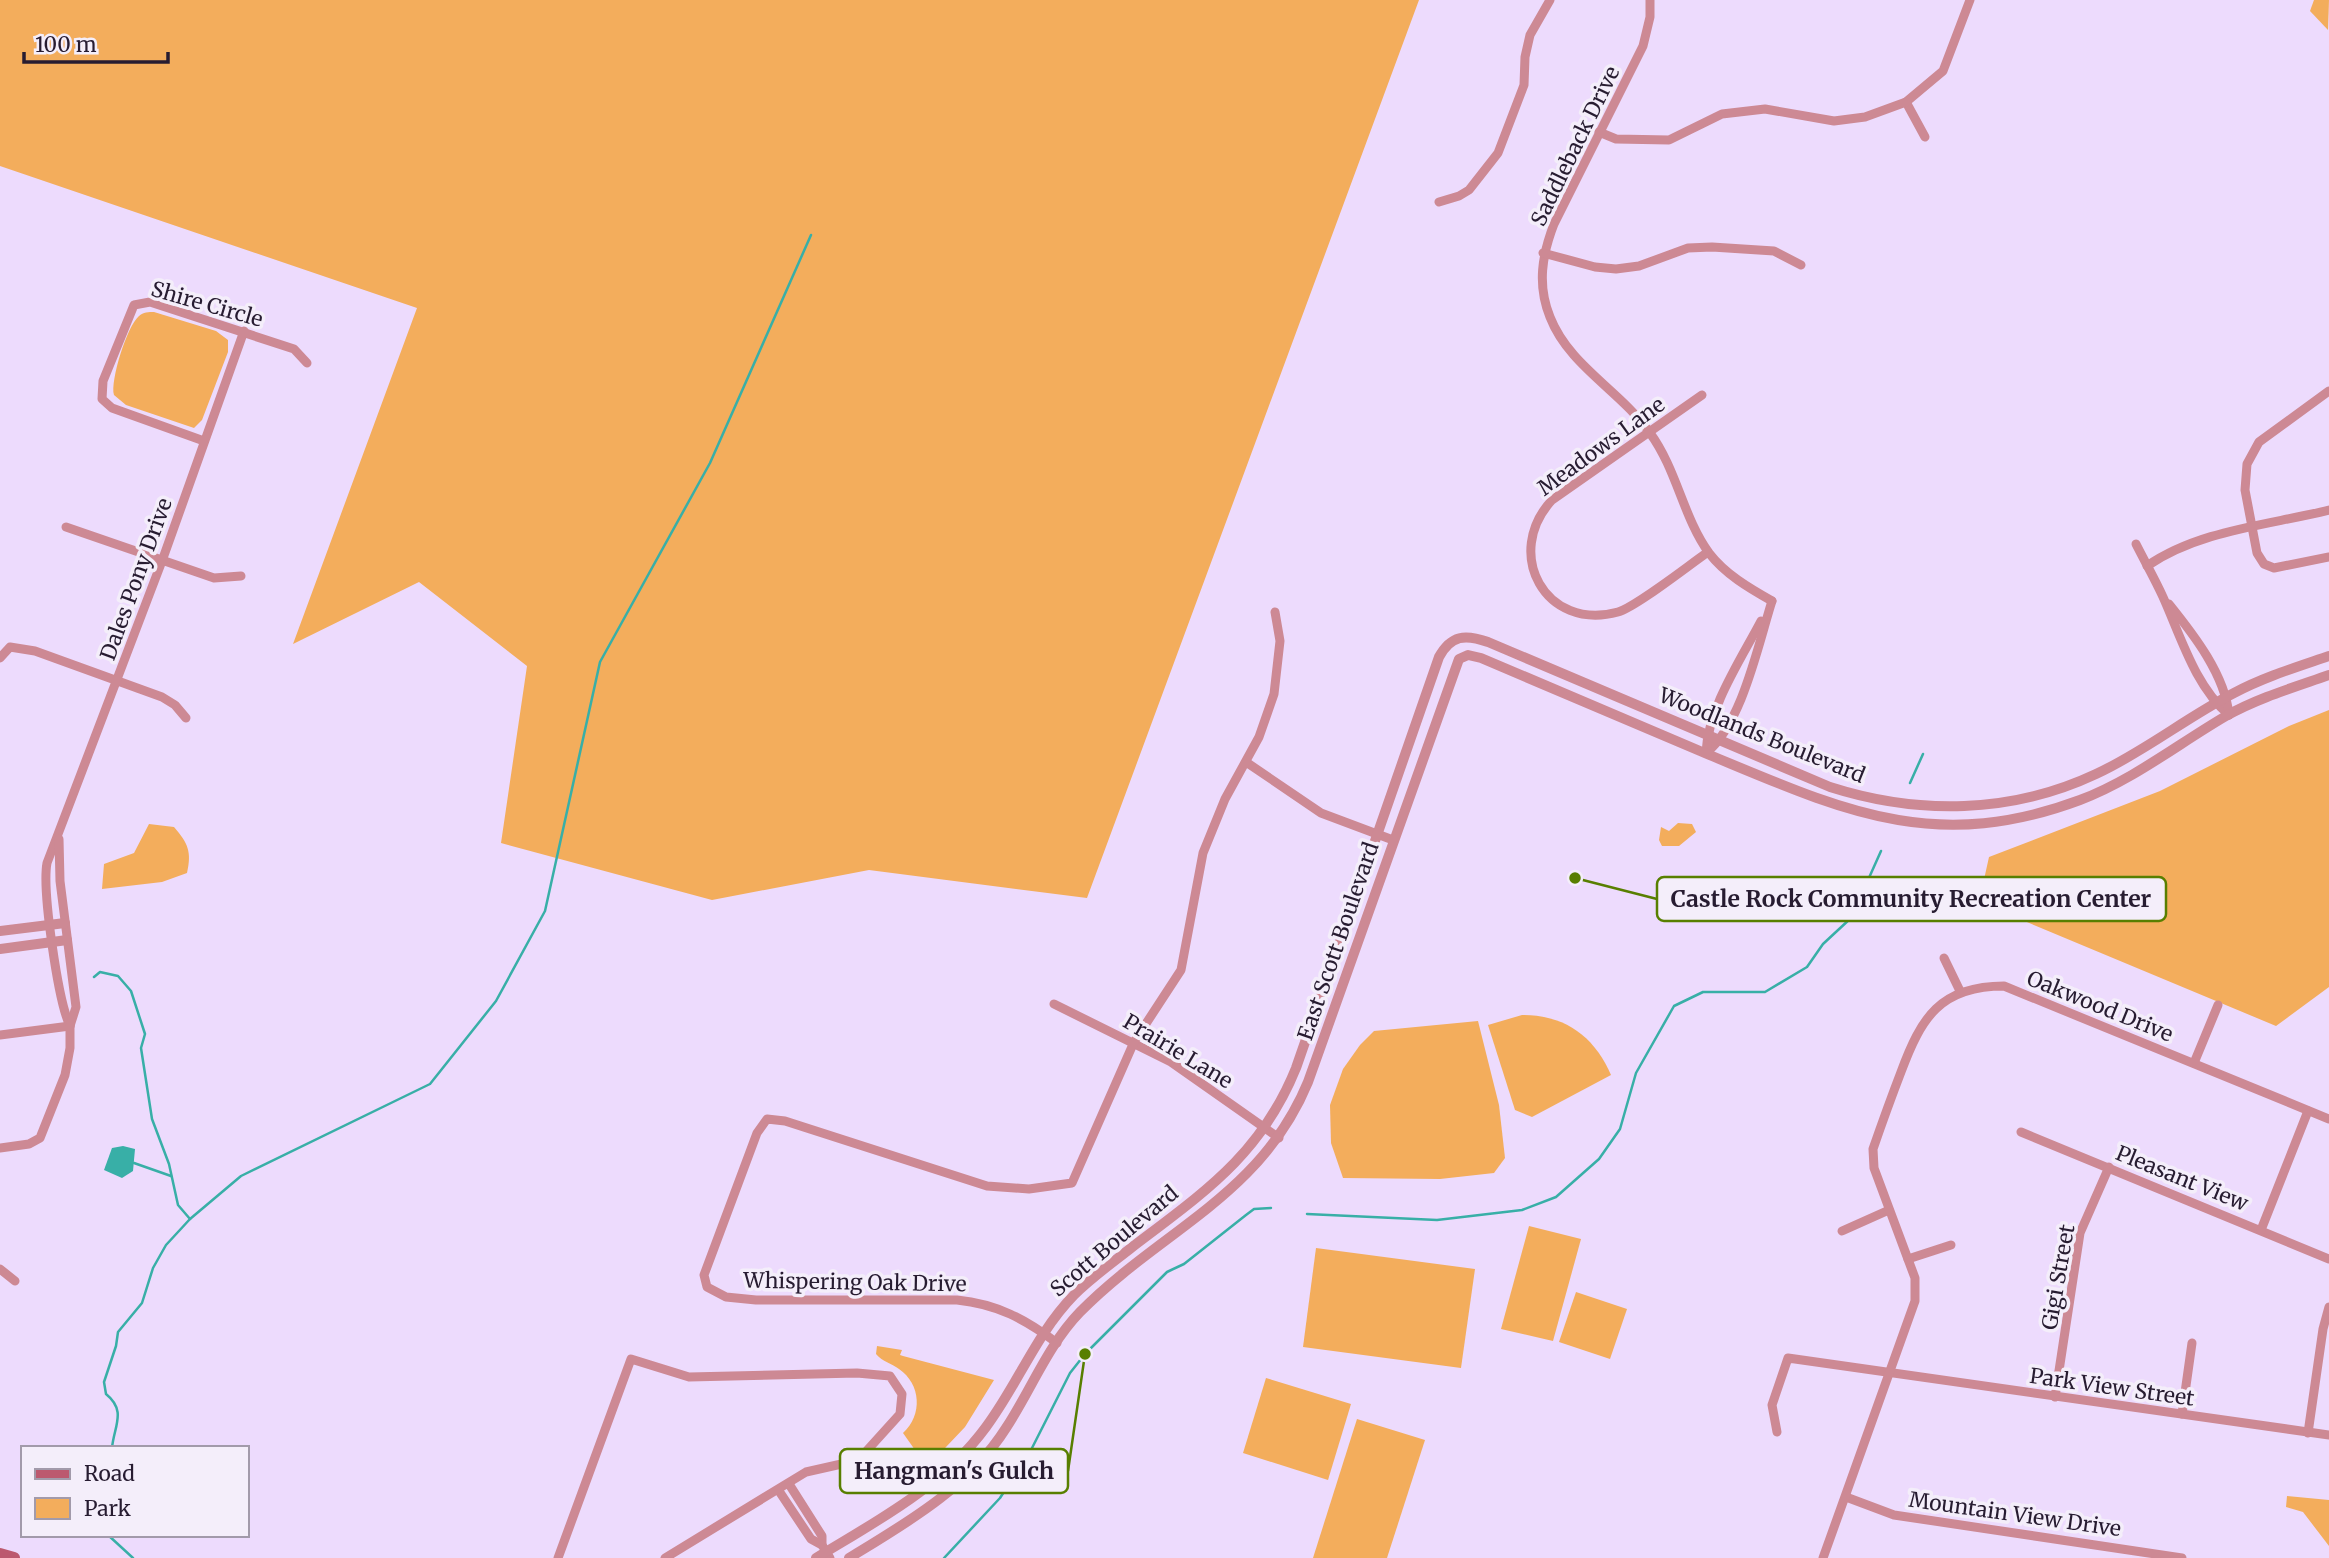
<svg xmlns="http://www.w3.org/2000/svg" width="2329" height="1558" font-family="Merriweather,serif">
<rect width="100%" height="100%" fill="#eddbfd"/>
<g fill="#f3ad5c">
<polygon points="0,0 1419,0 1087,898 869,870 712,900 501,843 527,666 419,582 293,644 417,308 0,166"/>
<polygon points="2314,0 2329,0 2328,30 2310,11"/>
<path d="M154 312 216 331 228 340V352L202 420 194 428 126 405 114 395C110 381 127 326 139 316 143 312 149 312 154 312Z"/>
<polygon points="2329,710 2329,987 2276,1026 1979,902 1989,857 2160,791 2289,726"/>
<polygon points="1678,823 1692,824 1696,832 1679,846 1662,846 1659,840 1661,827 1669,831"/>
<path d="M149 824 174 827C188 843 192 852 187 873L162 882 102 889 104 864 134 853Z"/>
<path d="M1522 1015C1565 1015 1594 1036 1611 1075L1532 1117 1515 1110 1488 1025Z"/>
<polygon points="1478,1021 1499,1105 1505,1158 1494,1173 1440,1179 1343,1178 1331,1143 1330,1105 1343,1069 1360,1045 1374,1031"/>
<polygon points="1529,1226 1581,1239 1553,1341 1501,1329"/>
<polygon points="1316,1248 1475,1269 1461,1368 1303,1347"/>
<polygon points="1576,1292 1627,1309 1610,1359 1559,1342"/>
<path d="M877 1346 902 1350 900 1355 903 1356 994 1380 965 1427 927 1467 903 1433C923 1415 921 1384 899 1369 891 1363 883 1362 876 1354Z"/>
<polygon points="1266,1378 1351,1404 1328,1480 1243,1453"/>
<polygon points="1357,1419 1425,1440 1387,1558 1313,1558"/>
<polygon points="2287,1496 2329,1500 2329,1546 2303,1512 2286,1507"/>
</g>
<polygon fill="#38afa7" points="123,1146 135,1149 133,1171 122,1178 104,1170 112,1148"/>
<g fill="none" stroke-linecap="round" stroke-linejoin="round">
<g stroke="#38afa7" stroke-width="2.5">
<polyline points="1910,783 1923,754"/>
<path d="M94 977 100 972 118 976 131 991 145 1034 141 1048 152 1119 169 1164 178 1205 190 1219 166 1245 153 1268 142 1303 118 1332 116 1346 104 1382 106 1394C127 1411 114 1426 112 1448"/>
<polyline points="134,1163 171,1176"/>
<polyline points="1307,1214 1437,1220 1522,1210 1556,1197 1599,1159 1620,1129 1636,1073 1674,1006 1703,992 1765,992 1807,967 1823,944 1851,918 1881,851"/>
<polyline points="190,1219 241,1176 430,1084 496,1001 545,911 600,662 710,463 811,235"/>
<polyline points="108,1535 133,1558"/>
<polyline points="944,1558 1000,1498 1031,1450 1070,1373 1085,1354 1167,1272 1184,1264 1246,1215 1254,1209 1271,1208"/>
</g>
<g stroke="#cd8994" stroke-width="9">
<path d="M1650 0V17L1643 46 1554 224C1542 255 1537 285 1550 317 1569 366 1621 391 1650 433 1677 470 1683 517 1709 553 1725 574 1749 588 1772 601"/>
<polyline points="1906,102 1925,137"/>
<polyline points="1599,132 1616,139 1669,140 1722,114 1765,109 1834,121 1865,117 1906,102 1943,71 1970,0"/>
<polyline points="1439,202 1459,196 1469,190 1498,153 1524,85 1525,57 1530,35 1550,0"/>
<polyline points="1543,253 1595,267 1616,269 1639,266 1688,248 1712,247 1774,251 1801,265"/>
<polyline points="2329,391 2259,442 2247,464 2245,490 2257,553 2264,564 2274,568 2329,557"/>
<path d="M1702 395 1552 500C1503 553 1545 632 1618 612 1636 607 1689 565 1708 552"/>
<polyline points="204,441 112,408 102,399 103,381 134,305 150,302 294,349 307,363"/>
<polyline points="66,527 214,578 241,576"/>
<path d="M2136 544C2145 562 2155 579 2163 597 2181 637 2195 686 2229 715"/>
<path d="M2147 566C2199 530 2269 525 2329 510"/>
<path d="M2169 604C2194 635 2225 675 2229 715"/>
<polyline points="0,658 10,647 35,651 162,697 175,705 186,718"/>
<path d="M1706 753C1742 724 1758 645 1772 601"/>
<path d="M1706 753C1708 708 1740 661 1761 621"/>
<polyline points="1246,762 1321,813 1393,840"/>
<polyline points="1944,958 1960,991"/>
<polyline points="1054,1004 1171,1062 1279,1138"/>
<path d="M70 1026C58 1001 42 890 47 863L162 561 244 331"/>
<polyline points="0,1035 70,1026"/>
<polyline points="2194,1063 2218,1005"/>
<polyline points="2021,1132 2329,1259"/>
<polyline points="0,1148 29,1144 40,1138 65,1075 70,1048 70,1026 76,1007 60,881 59,839"/>
<polyline points="2261,1230 2308,1111"/>
<polyline points="1842,1231 1889,1210"/>
<polyline points="1908,1259 1951,1245"/>
<polyline points="0,1269 15,1281"/>
<path d="M1057 1343C1025 1319 997 1304 957 1300H756L726 1297 707 1287 704 1275 757 1133 767 1119 785 1121 987 1186 1029 1189 1072 1183 1134 1042 1181 970 1203 853 1225 799 1259 737 1274 694 1280 641 1275 612"/>
<polyline points="2055,1397 2080,1233 2109,1167"/>
<polyline points="2182,1414 2192,1343"/>
<polyline points="1777,1432 1772,1405 1788,1358 2329,1435"/>
<polyline points="2308,1433 2323,1329 2329,1307"/>
<polyline points="789,1484 822,1536 822,1545"/>
<polyline points="779,1491 811,1539 822,1545 830,1558"/>
<polyline points="1846,1497 1894,1515 2182,1558"/>
<polyline points="558,1558 631,1359 689,1377 857,1373 890,1376 902,1394 900,1414 862,1456 846,1463 806,1472 665,1558"/>
<path d="M1823 1558 1915 1301V1278L1874 1168 1873 1149C1882 1123 1891 1098 1901 1072 1921 1018 1940 986 2004 986L2329 1119"/>
</g>
<g stroke="#cd8994" stroke-width="10">
<polyline points="0,931 65,923"/>
<polyline points="0,949 67,940"/>
<path d="M816 1558C878 1520 942 1487 986 1427 1018 1384 1036 1334 1074 1295 1091 1278 1112 1263 1131 1248 1203 1193 1261 1155 1296 1068L1439 657C1451 635 1465 634 1488 642L1830 787C1918 815 2011 814 2096 774 2144 752 2187 717 2234 693 2264 677 2297 667 2329 656"/>
<path d="M849 1558C908 1522 968 1488 1006 1428 1031 1390 1048 1345 1080 1312 1161 1230 1261 1196 1308 1082L1459 659 1468 655 1481 658C1554 689 1627 720 1700 751 1836 807 1930 856 2080 800 2133 780 2178 744 2226 716 2258 698 2295 687 2329 675"/>
</g>
<polyline stroke="#bc596f" stroke-width="12" points="0,1554 14,1558"/>
</g>
<g text-anchor="middle" dominant-baseline="central" stroke-width="7" stroke-linejoin="round" paint-order="stroke">
<g font-size="21" fill="#271c31" stroke="#f4eefa">
<text transform="translate(1575 146) rotate(-64)">Saddleback Drive</text>
<text transform="translate(207 304) rotate(16)">Shire Circle</text>
<text transform="translate(1601 446) rotate(-36)">Meadows Lane</text>
<text transform="translate(136 579) rotate(-70)">Dales Pony Drive</text>
<text transform="translate(1762 735) rotate(22)">Woodlands Boulevard</text>
<text transform="translate(1338 941) rotate(-71)">East Scott Boulevard</text>
<text transform="translate(2100 1006) rotate(22)">Oakwood Drive</text>
<text transform="translate(1178 1051) rotate(31)">Prairie Lane</text>
<text transform="translate(2182 1178) rotate(22)">Pleasant View</text>
<text transform="translate(1114 1241) rotate(-40)">Scott Boulevard</text>
<text transform="translate(2058 1277) rotate(-80)">Gigi Street</text>
<text transform="translate(855 1282) rotate(1)">Whispering Oak Drive</text>
<text transform="translate(2112 1387) rotate(8)">Park View Street</text>
<text transform="translate(2015 1514) rotate(8)">Mountain View Drive</text>
</g>
</g>
<path fill="none" stroke="#587f00" stroke-width="2.5" d="M1575 878L1657 899M1085 1354L1068 1471"/>
<g fill="#587f00" stroke="#f4eefa" stroke-width="2.5">
<circle cx="1575" cy="878" r="7"/>
<circle cx="1085" cy="1354" r="7"/>
</g>
<g fill="#f4eefa" stroke="#587f00" stroke-width="2.5">
<rect x="1657" y="877" width="509" height="44" rx="7"/>
<rect x="840" y="1449" width="228" height="44" rx="7"/>
</g>
<g font-size="23" text-anchor="middle" font-weight="bold" fill="#271c31">
<text x="1911" y="907">Castle Rock Community Recreation Center</text>
<text x="954" y="1479">Hangman's Gulch</text>
</g>
<rect x="21" y="1446" width="228" height="91" fill="#f4eefa" stroke="#a29aaa" stroke-width="2"/>
<rect x="35" y="1469" width="35" height="10" fill="#bc596f" stroke="#a29aaa" stroke-width="2"/>
<text x="84" y="1481" font-size="21" fill="#271c31">Road</text>
<rect x="35" y="1498" width="35" height="21" fill="#f3ad5c" stroke="#a29aaa" stroke-width="2"/>
<text x="84" y="1516" font-size="21" fill="#271c31">Park</text>
<path d="M24 52v10h144v-10" fill="none" stroke="#271c31" stroke-width="3.5"/>
<text x="35" y="52" font-size="21" fill="#271c31" stroke="#f4eefa" stroke-width="5" paint-order="stroke">100 m</text>
</svg>
